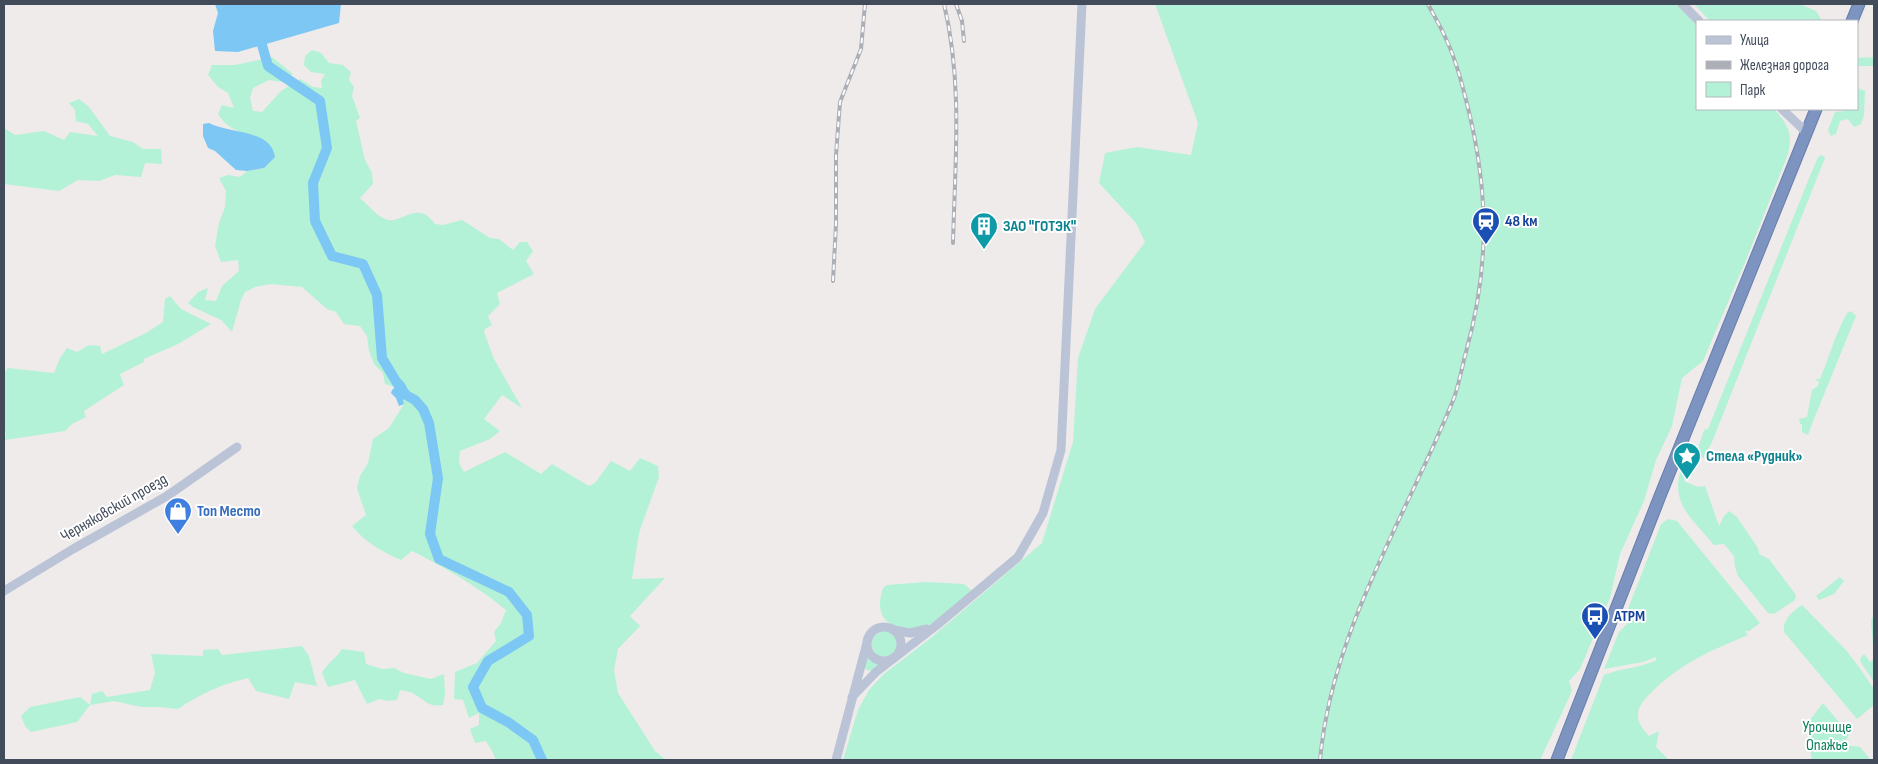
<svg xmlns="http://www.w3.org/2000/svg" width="1878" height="764" font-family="'Sofia Sans Condensed',sans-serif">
<rect width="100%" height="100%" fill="#efebeb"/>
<g fill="#b3f2d6">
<path d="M1155 4H1676L1697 26V109H1774C1788 125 1793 132 1788 154L1746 260 1703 361 1682 378 1672 426 1656 460 1644 501 1620 554 1610 598 1580 669 1569 681 1572 691 1540 760H843L858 710 869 690 884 674 932 637 1042 543 1073 442 1078 358 1095 309 1145 242 1136 223 1099 183 1105 153 1137 147 1191 155 1198 123Z"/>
<polygon points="1694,4 1800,4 1816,11 1822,21 1710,21"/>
<path d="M312 50 321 53 329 63 343 65 351 72 349 80 354 87 352 96 360 118 356 121 365 160 372 173 373 184 360 198C367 204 376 215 385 219 401 226 417 198 435 224L443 225 462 220 490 238 499 239 513 250 520 242H527L533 251 526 261 534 274 497 293 500 304 488 316 492 325 485 329 484 332 494 359 522 408 502 395 484 419 500 431 490 439 460 451 459 463 464 472 505 452 541 474 552 464 589 486 595 483 611 461 630 471 640 458 658 466 659 477 639 533 632 579 665 578 630 616 640 626 618 649 614 670 618 693 655 751 666 760H496L492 751 486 741 475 743 470 729 479 725V713L469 718 463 700 454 699 455 672 477 663 496 641 494 632 501 623 506 610C478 587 445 567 412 551L401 560C381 551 366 543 352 526L366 515 357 488 360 476 368 463 373 439 389 428 404 404 403 400 407 393V388L399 384 395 387 385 384 383 373 374 364 369 351 367 336 360 326 344 324 336 312 327 309 302 287 271 284 255 287 245 292 241 300 232 332 221 320 193 307 188 303 198 292 208 288 205 300 216 301 222 286 239 271 238 260 221 262 215 246 219 223 225 207 226 191 219 178 228 175 240 177 247 171 264 168 257 136C240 133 227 129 218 114L222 105 234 108 228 93 218 87 208 75 212 65H235L272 57 293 74 282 82 269 80 253 88 250 98 253 111 262 112 281 91 300 79 313 87 322 88 321 81 325 74 311 72 304 65 305 56Z"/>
<polygon points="1874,57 1874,66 1857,66 1857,58"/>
<polygon points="1857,88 1865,91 1864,115 1861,124 1854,127 1848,119 1840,121 1836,134 1831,136 1828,130 1835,112 1844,111 1845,109 1857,109"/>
<polygon points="79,99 89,107 110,136 133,142 143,149 161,149 162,164 145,163 141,177 115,175 99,181 78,180 59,191 4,184 4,128 15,135 44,131 64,140 70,132 98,136 88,124 76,121 75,110 69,103"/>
<polygon points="1822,155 1825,158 1712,442 1704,458 1700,457 1697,451 1704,430 1708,429 1810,176 1818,157"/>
<polygon points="170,296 181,309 211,324 178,344 144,359 144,362 120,374 124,385 84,411 86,417 72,424 65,431 5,440 6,433 4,428 4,373 8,368 54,373 60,358 67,348 77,352 89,345 100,346 102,354 146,333 163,322 165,299"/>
<path d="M1851 311 1856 316 1814 419 1808 435 1802 432V424H1800L1799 419 1807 417 1812 390 1818 386 1819 382 1815 379H1820C1829 357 1836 333 1847 313Z"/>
<path d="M1685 459 1690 462 1695 467 1692 476 1686 474 1684 481 1698 487 1705 486 1719 526 1724 516 1729 511 1737 517 1758 548 1759 554 1769 559 1796 595 1795 600 1774 614 1768 613 1738 576 1735 567 1734 556 1724 544 1714 545C1690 516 1666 501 1685 459Z"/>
<path d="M1668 519 1677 521 1760 623 1749 631H1745L1748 635C1713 650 1687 660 1658 686 1640 703 1628 714 1649 736L1659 731 1656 747 1669 760H1571L1604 675C1621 668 1641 668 1656 660V657L1643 662 1604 669 1619 632 1629 622 1628 609 1661 524Z"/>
<polygon points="1840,577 1844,581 1834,594 1819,600 1816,596"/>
<path d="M926 582 964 584 971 590 970 593C955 605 941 621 923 628 918 630 913 629 908 629 883 627 875 611 883 588L887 585Z"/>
<path d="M1802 605 1844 648 1856 663 1874 689V705L1857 719 1784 632C1782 620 1793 611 1802 605Z"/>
<polygon points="1874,615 1874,682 1860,661 1861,657 1864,654 1870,662 1874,659 1871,620"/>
<circle cx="885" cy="644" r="13"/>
<path d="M302 646 309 656 317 686 295 682 289 699 256 691 248 678C222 684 200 694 178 709L159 707H141L114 701 90 705 77 722 31 732 25 726 21 716 30 707 80 697 90 705 92 694 102 691 107 697 150 690 155 673 151 654 203 656V650L218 649 222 655Z"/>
<path d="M342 649 364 652 366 664 382 669 394 668 404 673 431 679 444 674 445 694 443 705C429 707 427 702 416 695 412 692 405 691 400 690L397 700 387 701 379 699 367 704 355 680 328 687 322 673C327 663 336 659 342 649Z"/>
<polygon points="866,656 873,662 883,663 873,671 867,670 864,667"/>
<polygon points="1823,703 1849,734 1844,745 1860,747 1871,760 1812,760 1806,725"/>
</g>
<g fill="#7cc7f3">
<polygon points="215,4 341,4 339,23 238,52 215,51 213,31 218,13"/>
<path d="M209 123C230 134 271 129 275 157L264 168 247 171 236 170 215 151 208 148 203 136V124Z"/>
<path d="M393 374C403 379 413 389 403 400L404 404 399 406 396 398 391 393 392 390 399 384 392 377Z"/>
</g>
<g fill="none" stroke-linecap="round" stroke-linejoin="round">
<polyline stroke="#7cc7f3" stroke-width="10" points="262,45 268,66 320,101 327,148 313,183 315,221 332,256 363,264 377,295 382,358 397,383 406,395 415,400 423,409 429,423 438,478 430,534 439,559 509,592 527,615 529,636 488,661 473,687 482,708 508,722 533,740 542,760"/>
<g stroke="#697eac" stroke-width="13">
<g id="highway">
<polyline points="1852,21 1859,4"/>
<polyline points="1557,760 1660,496 1816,109"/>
</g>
</g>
<g stroke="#bbc4d7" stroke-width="9">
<polyline points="1682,4 1699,21"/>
<polyline points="1782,109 1807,133"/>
<polyline points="4,591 73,549 167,496 237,447"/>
<circle cx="884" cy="644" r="17"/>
<polyline points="894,630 910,633 927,629"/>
<polyline points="852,697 876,672 937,625 1018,557 1043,513 1061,450 1082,4"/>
<polyline points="836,760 868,639"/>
</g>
<use href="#highway" stroke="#7d93c0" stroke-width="11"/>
<g stroke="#adafb7" stroke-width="4">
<g id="rail">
<path d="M944 4C963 84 955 162 953 243"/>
<polyline points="956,4 962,21 964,41"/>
<polyline points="833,281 836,224 836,155 840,102 861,49 865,4"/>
<path d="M1320 760C1332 629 1406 518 1454 398 1459 384 1462 367 1466 352 1489 269 1489 196 1469 112 1463 88 1457 62 1446 39 1441 27 1434 16 1428 4"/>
</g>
</g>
<use href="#rail" stroke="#fff" stroke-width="2" stroke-dasharray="5.5" stroke-linecap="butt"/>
</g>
<defs>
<g id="station-pin" transform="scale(1.4375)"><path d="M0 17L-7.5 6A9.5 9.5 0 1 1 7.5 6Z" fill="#1a4fb4" stroke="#fff"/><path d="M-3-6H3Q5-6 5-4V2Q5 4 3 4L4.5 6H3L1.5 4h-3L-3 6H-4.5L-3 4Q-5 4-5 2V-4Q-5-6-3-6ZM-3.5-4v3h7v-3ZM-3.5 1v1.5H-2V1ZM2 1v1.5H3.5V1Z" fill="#fff"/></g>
<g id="building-pin" transform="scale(1.4375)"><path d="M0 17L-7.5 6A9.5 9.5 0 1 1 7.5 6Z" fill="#0f9aa8" stroke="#fff"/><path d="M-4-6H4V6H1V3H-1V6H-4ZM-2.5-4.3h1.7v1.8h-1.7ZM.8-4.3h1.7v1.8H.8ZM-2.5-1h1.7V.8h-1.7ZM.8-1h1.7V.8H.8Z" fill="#fff"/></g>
<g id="sight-pin" transform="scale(1.4375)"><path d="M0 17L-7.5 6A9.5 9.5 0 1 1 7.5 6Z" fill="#0f9aa8" stroke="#fff"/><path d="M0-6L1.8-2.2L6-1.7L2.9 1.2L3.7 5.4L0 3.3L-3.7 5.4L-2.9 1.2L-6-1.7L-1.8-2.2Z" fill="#fff"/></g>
<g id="shop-pin" transform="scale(1.4375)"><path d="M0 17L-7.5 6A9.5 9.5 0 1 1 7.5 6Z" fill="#3f7fe0" stroke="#fff"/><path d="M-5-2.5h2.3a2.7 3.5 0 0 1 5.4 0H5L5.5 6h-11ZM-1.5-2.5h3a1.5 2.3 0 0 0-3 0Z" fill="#fff"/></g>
<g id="bus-pin" transform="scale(1.4375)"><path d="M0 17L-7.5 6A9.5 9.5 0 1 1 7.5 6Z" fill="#1a4fb4" stroke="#fff"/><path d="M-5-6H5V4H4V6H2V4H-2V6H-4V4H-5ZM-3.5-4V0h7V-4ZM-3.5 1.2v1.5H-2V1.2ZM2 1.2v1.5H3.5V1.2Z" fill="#fff"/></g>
</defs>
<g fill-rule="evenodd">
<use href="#station-pin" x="1486" y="221"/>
<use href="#building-pin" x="984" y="226"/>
<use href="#sight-pin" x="1687" y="456"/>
<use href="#shop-pin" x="178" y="511"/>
<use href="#bus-pin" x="1595" y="616"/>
</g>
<g text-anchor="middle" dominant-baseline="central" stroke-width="4" stroke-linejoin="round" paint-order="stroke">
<g font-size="16" font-weight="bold" fill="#164399" stroke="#fff" text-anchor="start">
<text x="1505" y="221">48 км</text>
<text x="1614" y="616">АТРМ</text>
</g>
<g font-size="16" font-weight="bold" fill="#0d838f" stroke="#fff" text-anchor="start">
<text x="1003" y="226">ЗАО "ГОТЭК"</text>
<text x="1706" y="456">Стела «Рудник»</text>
</g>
<g font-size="16" fill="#424b5a" stroke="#fff">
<text transform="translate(114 508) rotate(-30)">Черняковский проезд</text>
</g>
<g font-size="16" font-weight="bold" fill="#366cbe" stroke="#fff" text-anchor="start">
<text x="197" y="511">Топ Место</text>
</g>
<g font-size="16" fill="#0e815b" stroke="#fff">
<text x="1827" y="727">Урочище<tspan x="1827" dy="18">Опажье</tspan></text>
</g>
</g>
<rect width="1878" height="764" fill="none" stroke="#424b5a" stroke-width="10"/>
<rect x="1696" y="20" width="162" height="90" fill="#ffffff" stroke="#b3b7bd"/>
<rect x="1706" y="36" width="25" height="8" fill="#bbc4d7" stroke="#b3b7bd"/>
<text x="1740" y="45" font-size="15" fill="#424b5a">Улица</text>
<rect x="1706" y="61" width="25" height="8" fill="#adafb7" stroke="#b3b7bd"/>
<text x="1740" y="70" font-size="15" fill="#424b5a">Железная дорога</text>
<rect x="1706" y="82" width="25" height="15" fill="#b3f2d6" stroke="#b3b7bd"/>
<text x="1740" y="95" font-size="15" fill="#424b5a">Парк</text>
</svg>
